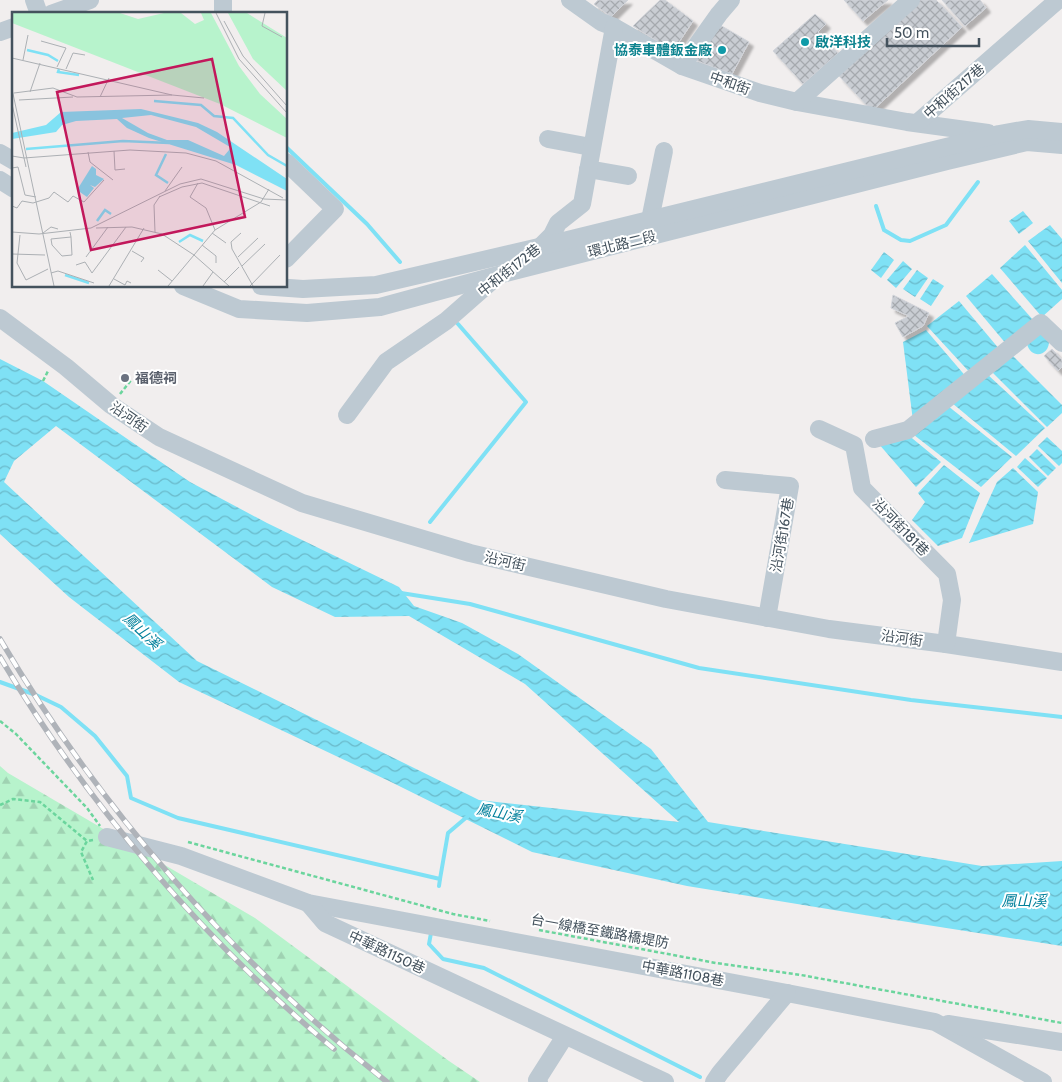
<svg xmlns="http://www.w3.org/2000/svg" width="1062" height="1082" font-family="Cabin,'Noto Sans TC',sans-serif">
<defs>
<pattern id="forest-firs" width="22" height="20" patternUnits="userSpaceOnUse" patternTransform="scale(1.25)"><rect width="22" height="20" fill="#b7f3cc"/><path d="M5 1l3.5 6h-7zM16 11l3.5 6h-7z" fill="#9fd2b2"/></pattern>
<pattern id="water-waves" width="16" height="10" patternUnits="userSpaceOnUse" patternTransform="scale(1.25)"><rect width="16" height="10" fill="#7fe1f5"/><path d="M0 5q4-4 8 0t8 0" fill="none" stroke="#6ab9ca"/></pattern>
<pattern id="building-cross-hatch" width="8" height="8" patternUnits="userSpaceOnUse" patternTransform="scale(1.25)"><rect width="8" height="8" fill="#c9cdd3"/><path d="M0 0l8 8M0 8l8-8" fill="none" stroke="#a5a9ae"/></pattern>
<filter id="shadow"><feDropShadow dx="4.5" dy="4.5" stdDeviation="1" flood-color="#0004"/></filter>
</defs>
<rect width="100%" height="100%" fill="#f1eeee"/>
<polygon fill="url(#forest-firs)" points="0,766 8,773 255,918 449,1061 480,1082 0,1082"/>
<g fill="url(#water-waves)" fill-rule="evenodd">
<polygon points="1023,211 1033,223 1019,234 1009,221"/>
<polygon points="1050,225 1062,239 1062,283 1028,241"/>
<polygon points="1025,245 1062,290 1062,299 1042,317 1000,268"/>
<polygon points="884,252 894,260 881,278 871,270"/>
<polygon points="903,261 912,269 896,288 887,280"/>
<polygon points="917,270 928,278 915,297 903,289"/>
<polygon points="992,274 1034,321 1007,345 966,296"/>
<polygon points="933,279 944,286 931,306 920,299"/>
<polygon points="959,301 1000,350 973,376 927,326"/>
<polygon points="926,330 968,379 913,421 903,342"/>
<path d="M1038 332 1049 340C1050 356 1031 360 1027 344Z"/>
<polygon points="1010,353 1062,405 1062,413 1047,427 992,372"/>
<path d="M0 359 43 381 190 482 267 523 399 587 414 606 462 623 518 654 651 749 708 822 982 866 1062 861V946L889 919 687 886 532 852 389 781 179 682 69 597 0 534ZM56 426 272 587 335 617 409 616 525 684 679 822 479 800 197 661 4 482 14 461Z"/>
<polygon points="987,374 1045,428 1016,456 952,403"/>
<polygon points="948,406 1012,457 981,487 914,435"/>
<polygon points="907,434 941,462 916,487 878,443"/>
<polygon points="1047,437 1062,451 1062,463 1059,466 1038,446"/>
<polygon points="1037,449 1056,468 1048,476 1029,457"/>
<polygon points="1025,458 1047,478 1038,487 1017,467"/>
<polygon points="944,465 980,493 962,538 938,546 912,520 925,502 918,493"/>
<polygon points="1013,468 1038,492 1033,524 969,543 997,482"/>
</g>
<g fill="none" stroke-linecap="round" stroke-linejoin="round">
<g stroke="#7fe1f5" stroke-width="4">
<polyline points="286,147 367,224 400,262"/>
<polyline points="876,206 884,230 901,240 910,241 946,225 978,182"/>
<polyline points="430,522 526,402 458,324"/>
<polyline points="401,593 470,604 699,668 911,700 1062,717"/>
<polyline points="0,682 36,695 61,707 95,736 127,776 131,798 178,818 440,879 439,886"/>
<polyline points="440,879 448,833 468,816"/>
<polyline points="431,933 429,944 443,959 484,968 700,1077"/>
</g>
</g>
<g fill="url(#building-cross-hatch)" stroke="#d1d4da" filter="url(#shadow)">
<polygon points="598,0 628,0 611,17 594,4"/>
<polygon points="660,0 665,0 693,21 673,51 633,26"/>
<polygon points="844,0 888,0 863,21"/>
<polygon points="920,0 936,0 962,27 872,111 839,76"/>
<polygon points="942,0 980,0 986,8 965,26"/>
<polygon points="815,14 826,24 818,32 838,53 803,84 773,51"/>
<polygon points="720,25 749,42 732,74 692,59"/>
<polygon points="893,295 929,313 923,326 903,337 895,323 909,316 891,308"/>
<polygon points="1052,349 1062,360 1062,367 1058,371 1044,356"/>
</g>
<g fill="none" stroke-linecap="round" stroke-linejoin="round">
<g stroke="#6bd59d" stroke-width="2.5" stroke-dasharray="4 2.5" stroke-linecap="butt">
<polyline points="43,381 48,371"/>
<polyline points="120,394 132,379"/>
<polyline points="0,721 16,734 87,808 100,826"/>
<polyline points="0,805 13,799 40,802 87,841"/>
<polyline points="93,840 87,841 81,852 93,880"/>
<polyline points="188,842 453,914 490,921"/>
<polyline points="539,930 716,963 801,975 1062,1023"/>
</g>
<g stroke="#bdc9d2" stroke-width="18">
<polyline points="34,0 39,14"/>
<polyline points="570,0 601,22 614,27 682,66 760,93 797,102 907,122 988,133"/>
<polyline points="51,14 90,0"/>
<polyline points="223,14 223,0"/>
<polyline points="0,32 14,27"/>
<polyline points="682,66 719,14 731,0"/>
<polyline points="797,102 911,0"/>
<polyline points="917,123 1058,0"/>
<polyline points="548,139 591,147"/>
<polyline points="0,153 14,161"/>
<polyline points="286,162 335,209 286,259"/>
<polyline points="588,169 628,176"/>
<polyline points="0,180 14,189"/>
<polyline points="650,220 664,151"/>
<polyline points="539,248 552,235 558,223 582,204 614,27"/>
<polyline points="183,286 239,309 307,313 380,307 498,275 947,161 1027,142 1062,145"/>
<polyline points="261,286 303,289 376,285 539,247 999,134 1028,129 1062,132"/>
<polyline points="0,318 66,367 111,405 159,437 302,503 470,553 666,599 829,629 946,644 1062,662"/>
<polyline points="347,415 386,362 446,321 495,278"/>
<polyline points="819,429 854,445 862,488 947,574 952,600 946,644"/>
<polyline points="874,439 908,430 1041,323 1062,343"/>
<polyline points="725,480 790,486 767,618"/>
<polyline points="107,837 181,856 308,903 787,993 935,1022 1043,1082"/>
<polyline points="308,903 325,923 665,1082"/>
<polyline points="948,1024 1062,1042"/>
<polyline points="539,1082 537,1080 565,1036"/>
<polyline points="714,1082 720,1073 787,993"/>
</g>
<g stroke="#afb3b9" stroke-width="5.5">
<g id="rail">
<path d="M0 639C100 809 232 960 387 1082"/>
<path d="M0 657C87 804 203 940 334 1049"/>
</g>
</g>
<use href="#rail" stroke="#fff" stroke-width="4" stroke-dasharray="11" stroke-linecap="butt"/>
</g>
<g fill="#0f9aa8" stroke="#fff" stroke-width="2">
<circle cx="805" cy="42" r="5"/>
<circle cx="722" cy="50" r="5"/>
</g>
<circle fill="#6b7280" stroke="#fff" stroke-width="2" cx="125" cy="378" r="5"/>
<g text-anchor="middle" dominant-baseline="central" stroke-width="4" stroke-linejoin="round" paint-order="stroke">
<g font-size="14" font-weight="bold" fill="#0d838f" stroke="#fff" text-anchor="start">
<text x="815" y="42">啟洋科技</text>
<text x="712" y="50" text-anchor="end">協泰車體鈑金廠</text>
</g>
<g font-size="14" fill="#44525d" stroke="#fff">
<text transform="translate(730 83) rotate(20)">中和街</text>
<text transform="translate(954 91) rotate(-41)">中和街217巷</text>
<text transform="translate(622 244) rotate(-14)">環北路二段</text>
<text transform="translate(509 270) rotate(-38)">中和街172巷</text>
<text transform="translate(129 417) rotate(35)">沿河街</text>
<text transform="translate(901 527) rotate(46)">沿河街181巷</text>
<text transform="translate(782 535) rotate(-80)">沿河街167巷</text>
<text transform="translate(505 561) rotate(13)">沿河街</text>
<text transform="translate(902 638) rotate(8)">沿河街</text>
<text transform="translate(600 931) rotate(10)">台一線橋至鐵路橋堤防</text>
<text transform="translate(387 952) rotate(25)">中華路1150巷</text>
<text transform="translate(683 973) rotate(11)">中華路1108巷</text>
</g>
<g font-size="14" font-weight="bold" fill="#5b616d" stroke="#fff" text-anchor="start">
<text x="135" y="378">福德祠</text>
</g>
<g font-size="15" font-style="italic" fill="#03819c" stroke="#fff">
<text transform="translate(142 631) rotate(43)">鳳山溪</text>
<text transform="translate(499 813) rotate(11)">鳳山溪</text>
<text x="1024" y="901">鳳山溪</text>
</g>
</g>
<g transform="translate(12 12)">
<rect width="275" height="275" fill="#f1eeee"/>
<path d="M0 1H108L126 7 152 1H169L183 12 192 8 189 1H199L227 54 248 82 275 107V126L208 92 0 11ZM216 1H235L275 26V79L241 47Z" fill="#b7f3cc"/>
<path d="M129 97 186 111 205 120 275 167V179L224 153 137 126 115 116 105 107 64 109 50 113 44 120 0 127V121L34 113 49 100ZM139 103 184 115 218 135 217 138 212 144 176 128H155L136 121 110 106ZM80 154 84 157V163L92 167 83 175 78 173 82 176 75 185 65 178Z" fill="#7fe1f5" fill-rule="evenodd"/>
<path fill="none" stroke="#7fe1f5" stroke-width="2.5" d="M15 38 36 43 46 49M47 57 46 60 67 63M142 89 189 93 202 104 221 106 256 143 275 154M14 137 111 129 157 131M154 142 144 163 156 171M85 209 93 198 99 202M167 230 178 223 191 229M53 263 77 271"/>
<path fill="none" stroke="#acb0b4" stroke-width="1" d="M204 1 227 47 275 101M253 1 250 14 270 25M212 9 231 44 275 94M29 29 54 36 45 55M0 46 160 83 192 86M11 48 16 23M54 57 61 41 73 43M0 77 42 274M18 80 28 51M2 81 41 76 65 85 160 83M88 85 97 66M7 88 61 85M0 92 14 155M102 139 103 158 113 157M76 140 78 150 101 168M0 144 12 146 118 138 174 141 204 149 271 186M0 156 6 155 13 183 24 185M186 171 178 185 194 196 203 218M153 179 170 155M147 185 170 175 190 171 258 194M0 194 5 196 10 189 21 191 37 186 42 180 56 190 61 184 72 190 92 168M84 216 120 215 150 222 182 243 217 274M0 220 27 222 79 216 168 172 189 167 252 187 274 188M58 220 59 225 60 243 50 244 40 233 39 227 59 225M143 220 142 193 148 184M31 221 39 215 46 217M200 221 214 231M229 221 219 230 220 237 241 274M8 223 5 251 14 268 36 257M190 233 204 244V251M120 239 132 246 129 250M0 242 33 243M74 245 96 215M226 245 246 226M64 253 73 250 80 261 114 215M230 254 253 232M146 258 160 269M39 261 46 259 82 271M102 267 113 273 115 269 119 271M212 270 227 255M97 274 132 216M156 274 203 218 249 190 257 177M191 274 201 260M238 274 268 243"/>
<path fill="#c2185b" fill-opacity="0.15" stroke="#c2185b" stroke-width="2.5" d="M200 47 233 205 79 238 45 80Z"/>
<rect width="275" height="275" fill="none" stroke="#44525d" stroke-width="2.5"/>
</g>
<path d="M887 38v8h92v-8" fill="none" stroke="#44525d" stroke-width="2.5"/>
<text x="894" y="38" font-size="15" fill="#44525d" stroke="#ffffff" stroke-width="4" paint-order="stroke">50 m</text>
</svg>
